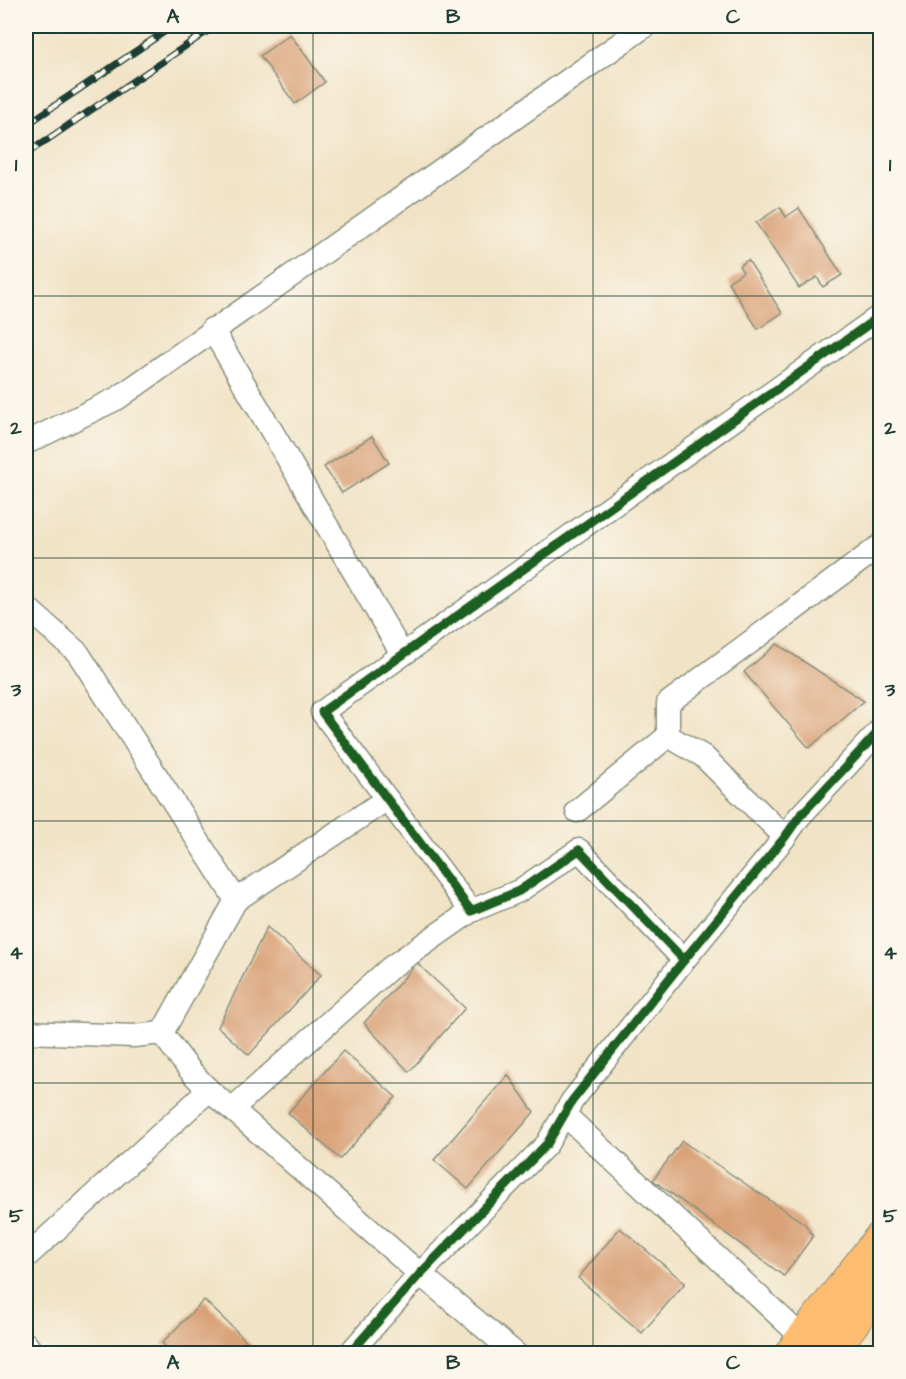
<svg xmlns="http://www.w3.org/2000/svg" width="906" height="1379" font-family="'Architects Daughter',sans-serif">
<rect width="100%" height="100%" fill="#fbf7ec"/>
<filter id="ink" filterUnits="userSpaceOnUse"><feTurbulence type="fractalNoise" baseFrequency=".0167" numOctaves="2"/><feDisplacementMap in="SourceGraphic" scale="12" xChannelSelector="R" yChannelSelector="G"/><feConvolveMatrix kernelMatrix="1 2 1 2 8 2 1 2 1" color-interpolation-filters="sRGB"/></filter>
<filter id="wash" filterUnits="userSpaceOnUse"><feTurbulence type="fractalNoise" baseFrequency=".008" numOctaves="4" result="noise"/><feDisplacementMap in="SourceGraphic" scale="24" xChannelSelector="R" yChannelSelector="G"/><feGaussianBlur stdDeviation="1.35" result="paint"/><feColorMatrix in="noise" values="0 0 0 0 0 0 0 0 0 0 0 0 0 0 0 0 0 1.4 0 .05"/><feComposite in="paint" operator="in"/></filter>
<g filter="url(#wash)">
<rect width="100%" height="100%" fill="#f1e3c6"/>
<g id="blocks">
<g fill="#d9a177">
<polygon points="290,34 325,82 295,104 260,56"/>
<polygon points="780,207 786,217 799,208 842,275 823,287 817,277 799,288 756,223"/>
<polygon points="748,260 782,313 758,329 728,282 743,272 739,266"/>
<polygon points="372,436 389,463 342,493 324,467"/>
<polygon points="777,644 864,701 809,748 744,672"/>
<polygon points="267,927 321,975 249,1055 218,1027"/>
<polygon points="417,963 465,1008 409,1072 364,1023"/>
<polygon points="343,1051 396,1097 340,1159 288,1113"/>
<polygon points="508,1075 534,1112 468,1189 434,1160"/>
<polygon points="682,1141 805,1224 813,1236 784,1276 653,1180"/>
<polygon points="620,1228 685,1283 642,1333 578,1278"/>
<polygon points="204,1300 260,1354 172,1354 162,1343"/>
</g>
</g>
</g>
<g filter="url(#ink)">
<use href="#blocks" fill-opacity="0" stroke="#88907d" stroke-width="1.5"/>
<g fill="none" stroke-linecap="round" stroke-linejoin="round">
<g stroke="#88907d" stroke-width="25">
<g id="minor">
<polyline points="212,329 402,654"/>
<polyline points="26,443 118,398 645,26"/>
<polyline points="26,607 78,653 236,900 162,1033"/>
<polyline points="668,736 668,703 880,546"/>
<polyline points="577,811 668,736 703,756 785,837"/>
<polyline points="236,900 387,799"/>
<polyline points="684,960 579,850 519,891 471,911 322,712 880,316"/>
<path d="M26 1032 134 1036 162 1033C185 1065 200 1086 232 1109L420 1274 516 1354"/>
<polyline points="232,1109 390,968 471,911"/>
<polyline points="565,1115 803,1338"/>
<polyline points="26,1257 208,1091"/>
<polyline points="26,1344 33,1354"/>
<polyline points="349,1354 420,1274 547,1144 572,1101 684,960 785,837 799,817 880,730"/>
</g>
</g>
<g stroke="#88907d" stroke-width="35">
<g id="primary">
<polyline points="791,1354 880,1239"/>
<polyline points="829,1354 880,1286"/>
</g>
</g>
<use href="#minor" stroke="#fff" stroke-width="22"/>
<use href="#primary" stroke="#febc70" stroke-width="33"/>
<g stroke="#1f3d34" stroke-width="7">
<g id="rail">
<polyline points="26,125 173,26"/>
<polyline points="26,154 215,26"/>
</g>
</g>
<use href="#rail" stroke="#fbf7ec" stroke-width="4.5" stroke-dasharray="14" stroke-linecap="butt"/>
<g stroke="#fbf7ec" stroke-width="13">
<g id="cycleway">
<polyline points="684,960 579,850 519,891 471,911 322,712 880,316"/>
<polyline points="349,1354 420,1274 547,1144 572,1101 684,960 785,837 799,817 880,730"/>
</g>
</g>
<use href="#cycleway" stroke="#1b5e20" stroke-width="9"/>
</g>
</g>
<path fill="none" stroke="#1f3d34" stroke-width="1.5" stroke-opacity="0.55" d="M313 26V1354M593 26V1354M26 296H880M26 558H880M26 821H880M26 1083H880"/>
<rect width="906" height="1379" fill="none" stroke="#fbf7ec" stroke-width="66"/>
<rect x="33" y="33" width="840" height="1313" fill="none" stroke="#1f3d34" stroke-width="2"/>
<g font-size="20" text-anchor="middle" font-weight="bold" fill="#1f3d34">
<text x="173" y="23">A</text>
<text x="453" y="23">B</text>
<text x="733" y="23">C</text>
<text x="16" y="171">1</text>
<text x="890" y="171">1</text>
<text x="16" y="434">2</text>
<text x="890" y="434">2</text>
<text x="16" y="696">3</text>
<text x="890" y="696">3</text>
<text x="16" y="959">4</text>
<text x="890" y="959">4</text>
<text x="16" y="1222">5</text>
<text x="890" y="1222">5</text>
<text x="173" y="1369">A</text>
<text x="453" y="1369">B</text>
<text x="733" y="1369">C</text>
</g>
</svg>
